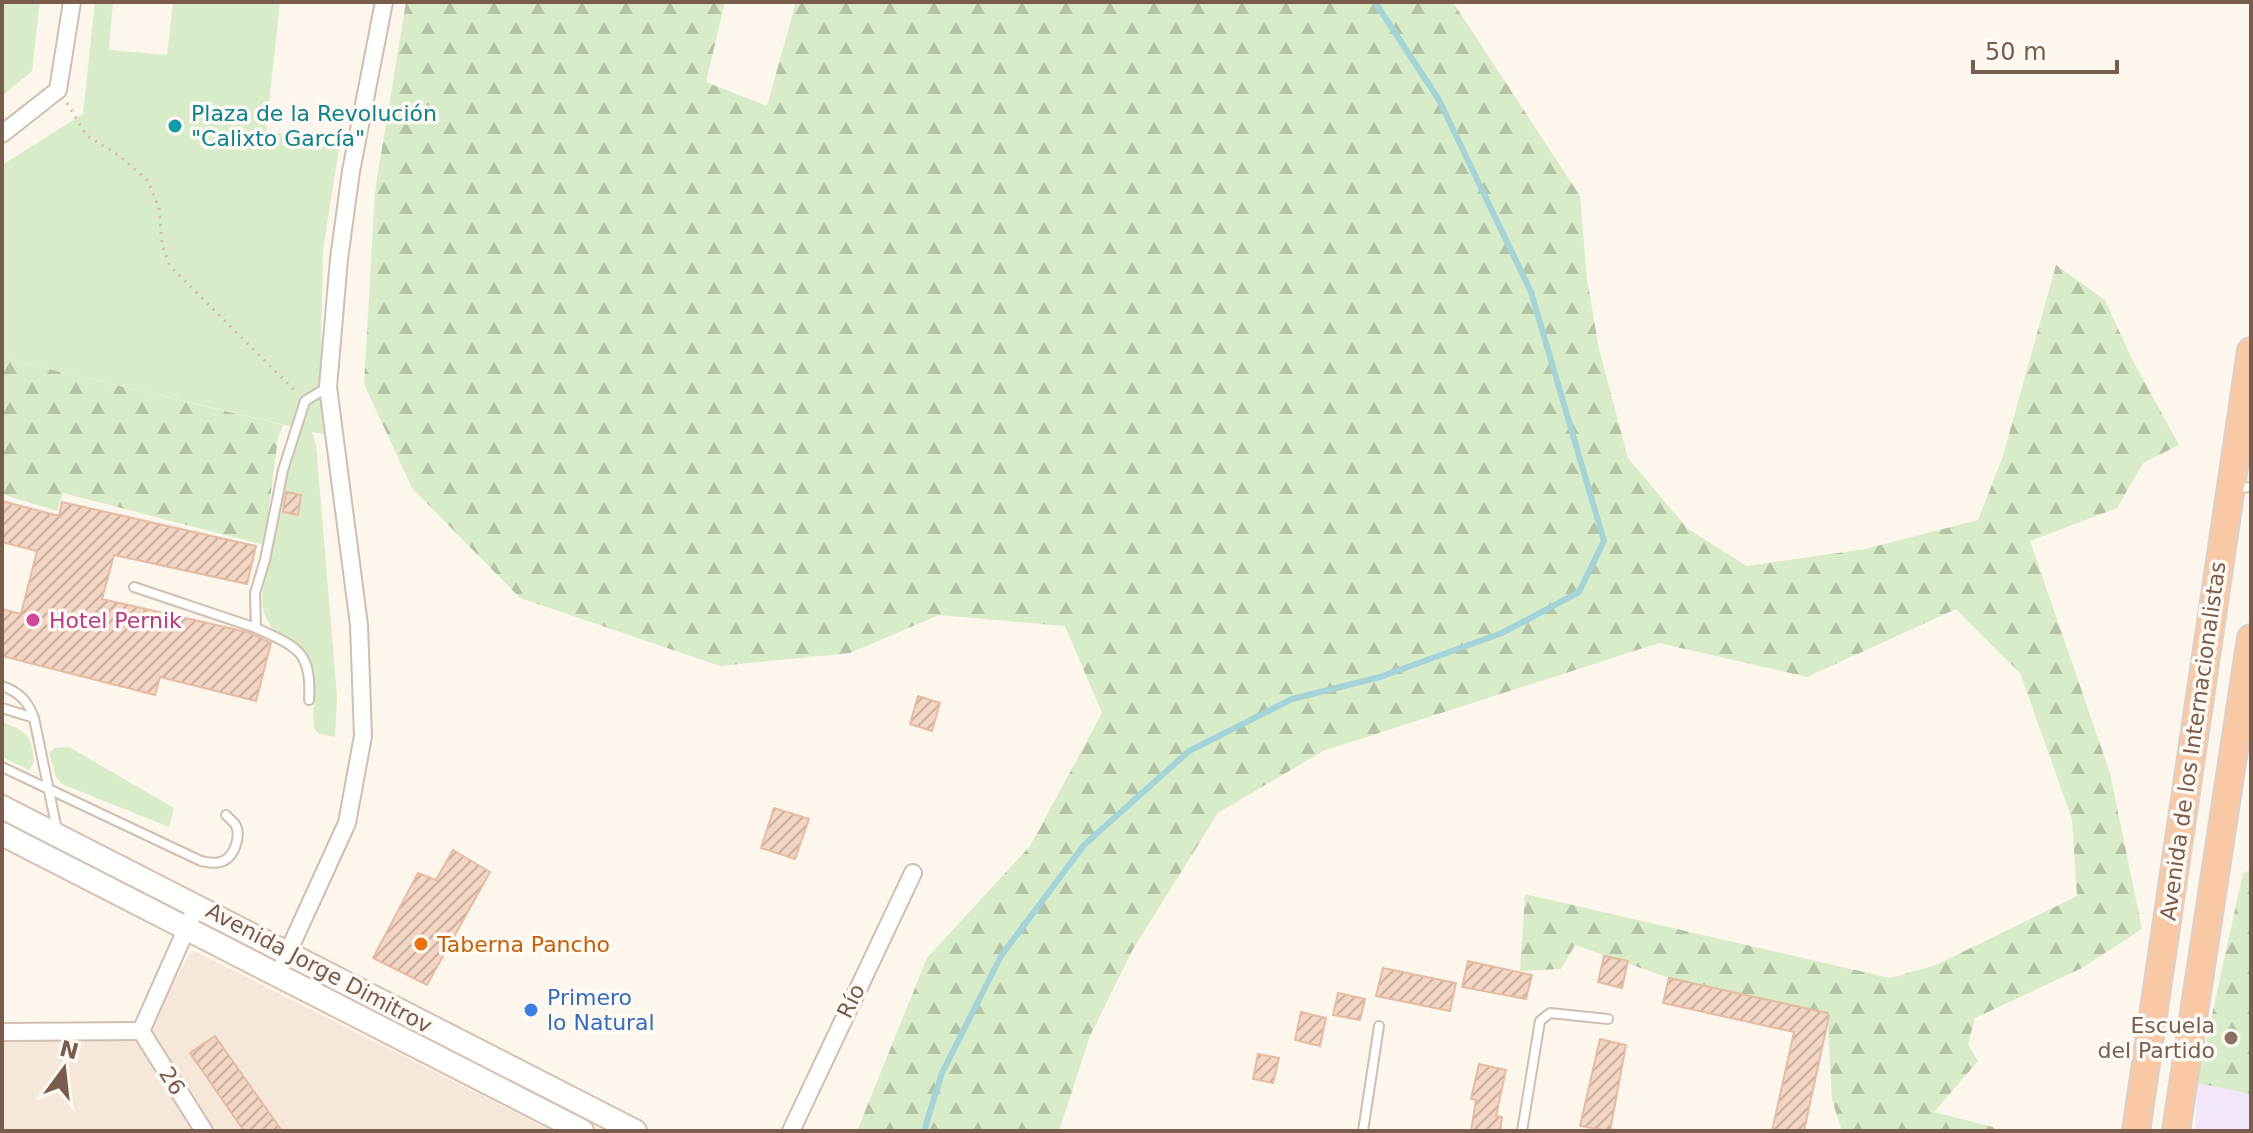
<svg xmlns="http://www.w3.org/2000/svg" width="2253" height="1133" font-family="'DejaVu Sans',sans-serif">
<defs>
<pattern id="forest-firs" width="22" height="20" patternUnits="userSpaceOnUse" patternTransform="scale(2)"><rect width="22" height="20" fill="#d8ecc9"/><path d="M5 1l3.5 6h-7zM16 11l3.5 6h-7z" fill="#b4c2a5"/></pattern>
<pattern id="building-hatch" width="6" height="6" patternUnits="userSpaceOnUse" patternTransform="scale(2)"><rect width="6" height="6" fill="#f3d5c3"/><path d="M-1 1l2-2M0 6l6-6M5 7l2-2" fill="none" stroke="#cab0a1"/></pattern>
</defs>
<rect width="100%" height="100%" fill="#fdf6ec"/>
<polygon fill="#f5e8da" points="192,950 553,1131 2,1131 2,1027 145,1032"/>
<polygon fill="#f3e8fa" points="2251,993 2251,1131 2195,1131 2197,1083 2227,994"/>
<g fill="#d8ecc9">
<polygon points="2,2 40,2 32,71 2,96"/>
<path d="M95 2H113L109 50 167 55 173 2H280L266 131 340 142 323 250 321 349 328 396V435L312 432 316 445 337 696 335 737 319 734 314 728C312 714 316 693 311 680 301 656 269 634 263 609 260 592 266 577 269 560 276 515 285 473 302 429L2 358V165L83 114Z"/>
<path d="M2 722C26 731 32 735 34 762L29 770 2 757Z"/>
<polygon points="69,747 174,808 169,827 62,784 56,777 49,753 55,748"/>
</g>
<g fill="url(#forest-firs)">
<polygon points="406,2 725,2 706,82 767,106 796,2 1453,2 1580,196 1587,279 1599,349 1628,458 1688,529 1747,566 1865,549 1978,520 2003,456 2056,265 2105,300 2131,357 2179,445 2143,463 2117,508 2030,541 2110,773 2142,929 2082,968 1975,1018 1968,1044 1978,1061 1934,1112 1993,1127 1998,1131 1842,1131 1832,1100 1827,1013 1669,978 1575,945 1561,969 1520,971 1525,894 1890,978 1936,965 2077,896 2072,819 2020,673 1956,609 1807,677 1659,643 1323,751 1218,813 1133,949 1090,1036 1059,1131 857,1131 927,958 1030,846 1102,713 1065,626 939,615 850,653 720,666 520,598 412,488 364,384 375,191"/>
<polygon points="2,358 283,425 278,438 264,545 63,493 57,511 2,494"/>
<polygon points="2251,870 2251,1094 2197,1083 2243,873"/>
</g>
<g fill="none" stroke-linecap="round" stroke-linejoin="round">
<polyline stroke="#a5d3da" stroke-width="6" points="924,1131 942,1073 1001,956 1084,845 1189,751 1292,699 1380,677 1502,633 1579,592 1604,541 1531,292 1439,100 1375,2"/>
</g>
<g fill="url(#building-hatch)" stroke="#e6bba3" stroke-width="2">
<polygon points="286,492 301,495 298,515 283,512"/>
<polygon points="2,501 59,516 62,502 256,546 247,584 114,555 102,599 247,632 271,643 256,701 160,677 155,695 2,656 2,609 21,614 37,551 2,542"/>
<polygon points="918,696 940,703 932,731 910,724"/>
<polygon points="774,808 809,819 795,859 761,848"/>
<polygon points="453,850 490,872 427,985 373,958 418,873 436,880"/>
<polygon points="1604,956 1628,961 1622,988 1598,982"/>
<polygon points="1468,961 1532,975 1526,999 1462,987"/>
<polygon points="1383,968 1456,983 1450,1011 1376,996"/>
<polygon points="1669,978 1827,1013 1829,1016 1804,1131 1772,1131 1794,1032 1663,1003"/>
<polygon points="1338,993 1365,999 1360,1020 1333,1015"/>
<polygon points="1301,1012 1326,1018 1320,1046 1295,1040"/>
<polygon points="215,1036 282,1131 244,1131 190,1053"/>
<polygon points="1600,1039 1626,1045 1610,1131 1580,1126"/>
<polygon points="1258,1054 1279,1058 1273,1083 1253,1079"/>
<polygon points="1479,1064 1506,1070 1496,1116 1502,1117 1500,1131 1471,1131 1476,1100 1471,1099"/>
</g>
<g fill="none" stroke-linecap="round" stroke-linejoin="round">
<g stroke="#d1beb0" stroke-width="12">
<g id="service">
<polyline points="2235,488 2251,487"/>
<polyline points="134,587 256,628"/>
<path d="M2 686C19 692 28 701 34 718"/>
<path d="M309 700C312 651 297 647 256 628L255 593 265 560 283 470 305 401 328 387"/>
<polyline points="2,708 34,718 57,830"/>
<path d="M2 767 201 861C207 862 214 864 220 862 234 859 242 836 235 824 234 823 227 816 226 815"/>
<polyline points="1363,1131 1379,1026"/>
<polyline points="1522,1131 1540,1021 1550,1013 1608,1019"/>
</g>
</g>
<g stroke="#d1beb0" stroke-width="20">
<g id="minor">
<polyline points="2,134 58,90 72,2"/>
<polyline points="284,961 347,823 363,736 359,625 328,387 339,259 351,171 384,2"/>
<polyline points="141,1031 197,905"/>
<polyline points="141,1031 204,1131"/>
<polyline points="2,1032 141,1031"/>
<polyline points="791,1131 913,873"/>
</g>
</g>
<g stroke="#d6c0b0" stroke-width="26">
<g id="secondary">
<polyline points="2,807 635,1131"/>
<polyline points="2,834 582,1131"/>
</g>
</g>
<g stroke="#dad1cd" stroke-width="30">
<g id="trunk">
<polyline points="2136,1131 2251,351"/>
<polyline points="2176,1131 2251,638"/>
</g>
</g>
<polyline stroke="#d9b8a5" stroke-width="3" stroke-dasharray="2 6" stroke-linecap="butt" points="67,103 86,135 121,157 148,181 159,208 162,245 170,266 295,391"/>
<use href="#service" stroke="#fff" stroke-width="8"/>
<use href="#minor" stroke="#fff" stroke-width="16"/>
<use href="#secondary" stroke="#fff" stroke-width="22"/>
<use href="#trunk" stroke="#f9c8a4" stroke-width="26"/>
</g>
<circle fill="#0f9aa8" stroke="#fffaf3" stroke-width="3" cx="175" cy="126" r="8"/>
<circle fill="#d1479c" stroke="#fffaf3" stroke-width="3" cx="33" cy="620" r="8"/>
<circle fill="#e8710a" stroke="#fffaf3" stroke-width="3" cx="421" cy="944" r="8"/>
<circle fill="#3f7fe0" stroke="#fffaf3" stroke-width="3" cx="531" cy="1010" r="8"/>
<circle fill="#8d6e63" stroke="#fffaf3" stroke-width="3" cx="2231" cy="1038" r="8"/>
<g text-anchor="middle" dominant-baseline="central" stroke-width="7" stroke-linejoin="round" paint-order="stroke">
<g font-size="22" fill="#0d838f" stroke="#fffaf3" text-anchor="start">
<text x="191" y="113">Plaza de la Revolución<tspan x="191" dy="25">"Calixto García"</tspan></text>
</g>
<g font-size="22" fill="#b23c85" stroke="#fffaf3" text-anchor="start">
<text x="49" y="620">Hotel Pernik</text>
</g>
<g font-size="22" fill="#7a5c4d" stroke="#fffaf3">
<text transform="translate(2193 741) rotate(-82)">Avenida de los Internacionalistas</text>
<text transform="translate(319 968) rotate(28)">Avenida Jorge Dimitrov</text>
<text transform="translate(851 1001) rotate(-64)">Río</text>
<text transform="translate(172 1081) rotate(58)">26</text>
</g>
<g font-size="22" fill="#c56008" stroke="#fffaf3" text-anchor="start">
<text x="437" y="944">Taberna Pancho</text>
</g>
<g font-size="22" fill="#366cbe" stroke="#fffaf3" text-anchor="start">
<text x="547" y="997">Primero<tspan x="547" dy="25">lo Natural</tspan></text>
</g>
<g font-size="22" fill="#785e54" stroke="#fffaf3" text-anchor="end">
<text x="2215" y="1025">Escuela<tspan x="2215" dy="25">del Partido</tspan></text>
</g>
</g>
<rect width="2253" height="1133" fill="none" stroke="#7a5c4d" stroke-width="8"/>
<g transform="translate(64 1069) rotate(15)" stroke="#fffaf3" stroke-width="6" paint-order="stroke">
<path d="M0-6L14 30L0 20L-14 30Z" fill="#7a5c4d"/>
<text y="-12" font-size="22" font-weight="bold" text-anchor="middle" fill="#7a5c4d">N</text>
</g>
<path d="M1973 60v12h144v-12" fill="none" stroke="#7a5c4d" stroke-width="4"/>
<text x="1985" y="60" font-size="24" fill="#7a5c4d" stroke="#fffaf3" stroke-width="6" paint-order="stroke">50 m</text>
</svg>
